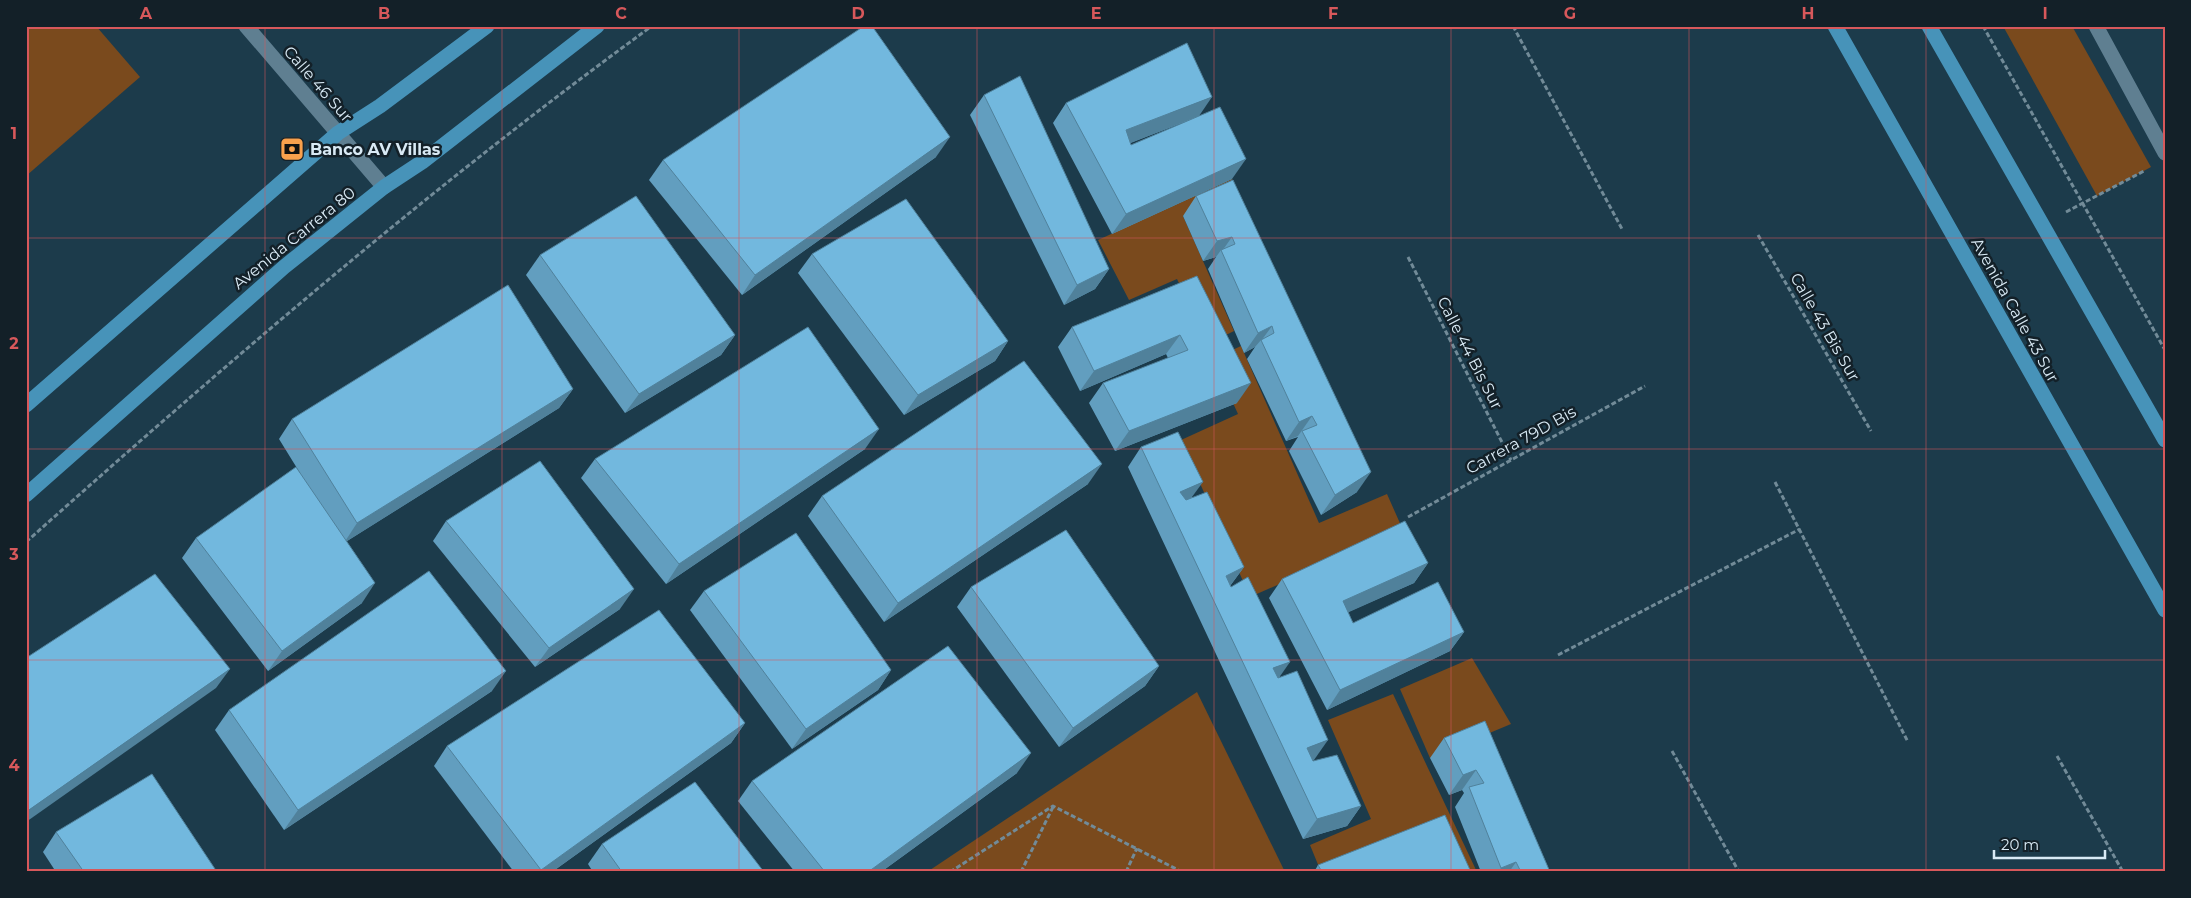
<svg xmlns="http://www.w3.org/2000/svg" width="2191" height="898" font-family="Montserrat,sans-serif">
<rect width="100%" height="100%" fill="#1c3b4b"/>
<g fill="#7a4a1d">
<polygon points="26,26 96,26 140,77 26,176"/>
<polygon points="2003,26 2072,26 2151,167 2097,196"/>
<polygon points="1232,179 1237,191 1183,216 1234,331 1208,344 1177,279 1129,300 1098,240"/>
<polygon points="1241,346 1319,523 1387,494 1403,530 1250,597 1181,440 1238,414 1213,359"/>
<polygon points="1472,658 1511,724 1430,758 1400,689"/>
<polygon points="1197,692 1285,872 927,872"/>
<polygon points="1393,694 1477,872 1319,867 1310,845 1371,819 1328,720"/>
</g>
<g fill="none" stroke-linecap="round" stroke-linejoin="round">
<g stroke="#728b98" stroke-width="3" stroke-dasharray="5 2.5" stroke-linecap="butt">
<polyline points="1513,26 1622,229"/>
<polyline points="1983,26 2165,350"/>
<polyline points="2066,212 2144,171"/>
<polyline points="1758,235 1871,431"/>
<polyline points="1408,257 1511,460"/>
<polyline points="1775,482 1908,742"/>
<polyline points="1408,517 1645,386"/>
<path d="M26 542C228 362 433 185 652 26"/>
<polyline points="1558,655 1800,529"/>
<polyline points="1672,751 1739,872"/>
<polyline points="2057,756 2123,872"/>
<polyline points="950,872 1053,806 1182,872"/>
<polyline points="1021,872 1053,807"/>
<polyline points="1126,872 1137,848"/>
</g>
<g stroke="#5f7f91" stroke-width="15">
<polyline points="246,26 384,187"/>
<polyline points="2096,26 2165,153"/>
</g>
<g stroke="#4793b9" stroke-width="15">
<polyline points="1835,26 2165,610"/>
<polyline points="1929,26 2165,440"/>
<polyline points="26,405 338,133 380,106 487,26"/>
<polyline points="26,495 284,267 384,187 422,162 597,26"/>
</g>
</g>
<g fill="#629ebf" fill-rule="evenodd">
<polygon points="984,95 1109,269 1095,289 1064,305 970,115"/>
<path d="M1066 103 1199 116 1232 179 1112 234 1053 123ZM1195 118 1131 145 1130 143Z"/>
<polygon points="936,157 742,295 649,180 663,160"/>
<polygon points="1233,180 1357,492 1321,515 1289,451 1298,437 1286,441 1247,359 1255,347 1244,353 1208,269 1216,257 1203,261 1183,216 1196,196"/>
<polygon points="812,254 1008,341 995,361 904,415 798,273"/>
<polygon points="540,255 735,335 721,355 625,413 526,275"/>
<polygon points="1197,276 1237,403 1115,451 1089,403 1103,383 1168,358 1166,354 1080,391 1058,347 1072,327"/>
<polygon points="573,389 559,408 347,541 362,603 268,671 182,558 196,538 300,473 279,439 292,419"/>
<polygon points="1141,447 1192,497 1244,567 1230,586 1280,677 1314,760 1312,760 1361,806 1347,826 1303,839 1128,467"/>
<polygon points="865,449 666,584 581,478 595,459"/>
<polygon points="1088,484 884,622 808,516 822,496"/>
<polygon points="446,521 620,609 535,667 433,541"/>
<polygon points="1428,563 1414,583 1348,612 1353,623 1464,632 1450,651 1327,710 1269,598 1282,579"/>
<polygon points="971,587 1159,666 1145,686 1059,747 957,607"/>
<polygon points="704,591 891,670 878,690 792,749 690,610"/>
<polygon points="492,691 284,830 215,730 229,710"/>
<polygon points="1485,721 1550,872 1481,872 1455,807 1464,793 1462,790 1449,795 1430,758 1444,738"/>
<polygon points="745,723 731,743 552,872 514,872 434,766 447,746"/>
<polygon points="1017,773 881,872 795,872 738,801 752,781"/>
<polygon points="56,832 217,872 56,872 43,852"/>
<polygon points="602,844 764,872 593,872 588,864"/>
<polygon points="1318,865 1471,872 1314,872"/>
</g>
<g fill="#50819b">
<polygon points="1212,97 1199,116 1113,150 1126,130"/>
<polygon points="950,137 936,157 742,295 755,275"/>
<polygon points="1246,159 1232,179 1112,234 1126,214"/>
<polygon points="1232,237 1222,251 1221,250 1216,257 1203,261 1217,241"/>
<polygon points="1109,269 1095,289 1064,305 1077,285"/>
<polygon points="1272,326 1261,341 1261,340 1255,347 1244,353 1258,333"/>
<polygon points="735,335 721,355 625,413 639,394"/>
<polygon points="1180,335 1166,354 1080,391 1094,371"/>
<polygon points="1008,341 995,361 904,415 918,395"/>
<polygon points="1251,383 1237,403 1115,451 1129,431"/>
<polygon points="573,389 559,408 344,543 357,523"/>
<polygon points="1312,416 1298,436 1286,441 1299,422"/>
<polygon points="879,429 865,449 666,584 679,564"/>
<polygon points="1102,464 1088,484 884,622 898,603"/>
<polygon points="1371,472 1357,492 1321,515 1335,495"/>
<polygon points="1203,482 1189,501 1171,510 1180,492"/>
<polygon points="1428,563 1414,583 1329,621 1343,601"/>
<polygon points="1244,567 1230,586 1226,576"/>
<polygon points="375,583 362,603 268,671 282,651"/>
<polygon points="634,589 620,609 535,667 549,648"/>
<polygon points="1464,632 1450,651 1327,710 1340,690"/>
<polygon points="1290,662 1276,682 1273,668"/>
<polygon points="1159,666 1145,686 1059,747 1073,728"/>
<polygon points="230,669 216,688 26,822 26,812"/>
<polygon points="891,670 878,690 792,749 806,729"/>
<polygon points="506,671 492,691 284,830 298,810"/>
<polygon points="745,723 731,743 552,872 540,872 541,870"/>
<polygon points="1328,740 1314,760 1293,768 1307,748"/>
<polygon points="1031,753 1017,773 881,872 868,872"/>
<polygon points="1476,770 1462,790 1449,795 1463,775"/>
<polygon points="1361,806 1347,826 1303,839 1317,819"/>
<polygon points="1516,862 1509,872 1498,872 1501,868"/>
</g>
<g fill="#72b8de" stroke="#50819b">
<polygon points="864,26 872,26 950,137 755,275 663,160"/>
<polygon points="1187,43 1212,97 1126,130 1131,145 1220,107 1246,159 1126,214 1066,103"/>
<polygon points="1020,76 1109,269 1077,285 984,95"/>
<polygon points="1233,180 1371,472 1335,495 1302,431 1317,425 1312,416 1299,422 1261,340 1274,333 1272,326 1258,333 1221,250 1235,244 1232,237 1217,241 1196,196"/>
<polygon points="636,196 735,335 639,394 540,255"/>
<polygon points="906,199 1008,341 918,395 812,254"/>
<polygon points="1197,276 1251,383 1129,431 1103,383 1188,350 1180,335 1094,371 1072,327"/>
<polygon points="508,285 573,389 357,523 292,419"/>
<polygon points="808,327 879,429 679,564 595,459"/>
<polygon points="1024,361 1102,464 898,603 822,496"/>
<polygon points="1178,432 1203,482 1180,492 1186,500 1207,492 1244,567 1226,576 1231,587 1248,577 1290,662 1273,668 1278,678 1297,671 1328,740 1307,748 1313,761 1337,755 1361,806 1317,819 1141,447"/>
<polygon points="540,461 634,589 549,648 446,521"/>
<polygon points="296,467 375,583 282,651 196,538"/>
<polygon points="1405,521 1428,563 1343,601 1353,623 1438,582 1464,632 1340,690 1282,579"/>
<polygon points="1066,530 1159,666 1073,728 971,587"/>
<polygon points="796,533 891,670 806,729 704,591"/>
<polygon points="429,571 506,671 298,810 229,710"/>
<polygon points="155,574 230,669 26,812 26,658"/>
<polygon points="659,610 745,723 541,870 447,746"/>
<polygon points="948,646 1031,753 868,872 825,872 752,781"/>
<polygon points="1485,721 1550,872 1521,872 1516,862 1501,868 1469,787 1484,783 1476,770 1463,775 1444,738"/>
<polygon points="152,774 217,872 84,872 56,832"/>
<polygon points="695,782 764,872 622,872 602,844"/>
<polygon points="1445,815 1471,872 1422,872 1421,870 1417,872 1322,872 1318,865"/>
</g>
<path fill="none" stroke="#d7585b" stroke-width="1" stroke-opacity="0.55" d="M265 26V872M502 26V872M739 26V872M977 26V872M1214 26V872M1451 26V872M1689 26V872M1926 26V872M26 238H2165M26 449H2165M26 660H2165"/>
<defs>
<g id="bank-square" transform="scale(1.25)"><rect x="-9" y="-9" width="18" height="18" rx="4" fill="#f9a04c" stroke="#132028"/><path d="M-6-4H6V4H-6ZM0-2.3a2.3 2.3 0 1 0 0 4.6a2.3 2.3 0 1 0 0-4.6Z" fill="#111"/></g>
</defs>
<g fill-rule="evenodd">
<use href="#bank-square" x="292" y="149"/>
</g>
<g text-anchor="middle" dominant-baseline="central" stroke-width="5" stroke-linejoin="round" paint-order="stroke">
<g font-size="16" fill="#d9eaf5" stroke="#132028">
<text transform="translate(318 84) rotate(49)">Calle 46 Sur</text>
<text transform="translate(294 238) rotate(-39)">Avenida Carrera 80</text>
<text transform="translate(2015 310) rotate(61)">Avenida Calle 43 Sur</text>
<text transform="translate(1825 327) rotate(60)">Calle 43 Bis Sur</text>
<text transform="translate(1470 353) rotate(63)">Calle 44 Bis Sur</text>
<text transform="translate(1521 440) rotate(-29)">Carrera 79D Bis</text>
</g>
<g font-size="16" font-weight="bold" fill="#d9eaf5" stroke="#132028" text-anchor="start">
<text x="310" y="149">Banco AV Villas</text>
</g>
</g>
<rect width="2191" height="898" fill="none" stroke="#132028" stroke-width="55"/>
<path d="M1994 850v8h111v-8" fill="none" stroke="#d9eaf5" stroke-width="2.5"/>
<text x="2001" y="850" font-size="15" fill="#d9eaf5" stroke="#132028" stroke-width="4" paint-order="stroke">20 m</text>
<rect x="28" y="28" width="2136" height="842" fill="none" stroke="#d7585b" stroke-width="2"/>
<g font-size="16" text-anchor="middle" font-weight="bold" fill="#d7585b">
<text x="146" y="19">A</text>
<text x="384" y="19">B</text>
<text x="621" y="19">C</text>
<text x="858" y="19">D</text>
<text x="1096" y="19">E</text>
<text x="1333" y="19">F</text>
<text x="1570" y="19">G</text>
<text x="1808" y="19">H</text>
<text x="2045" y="19">I</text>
<text x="14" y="139">1</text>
<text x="14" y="349">2</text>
<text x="14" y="560">3</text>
<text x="14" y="771">4</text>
</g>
</svg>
